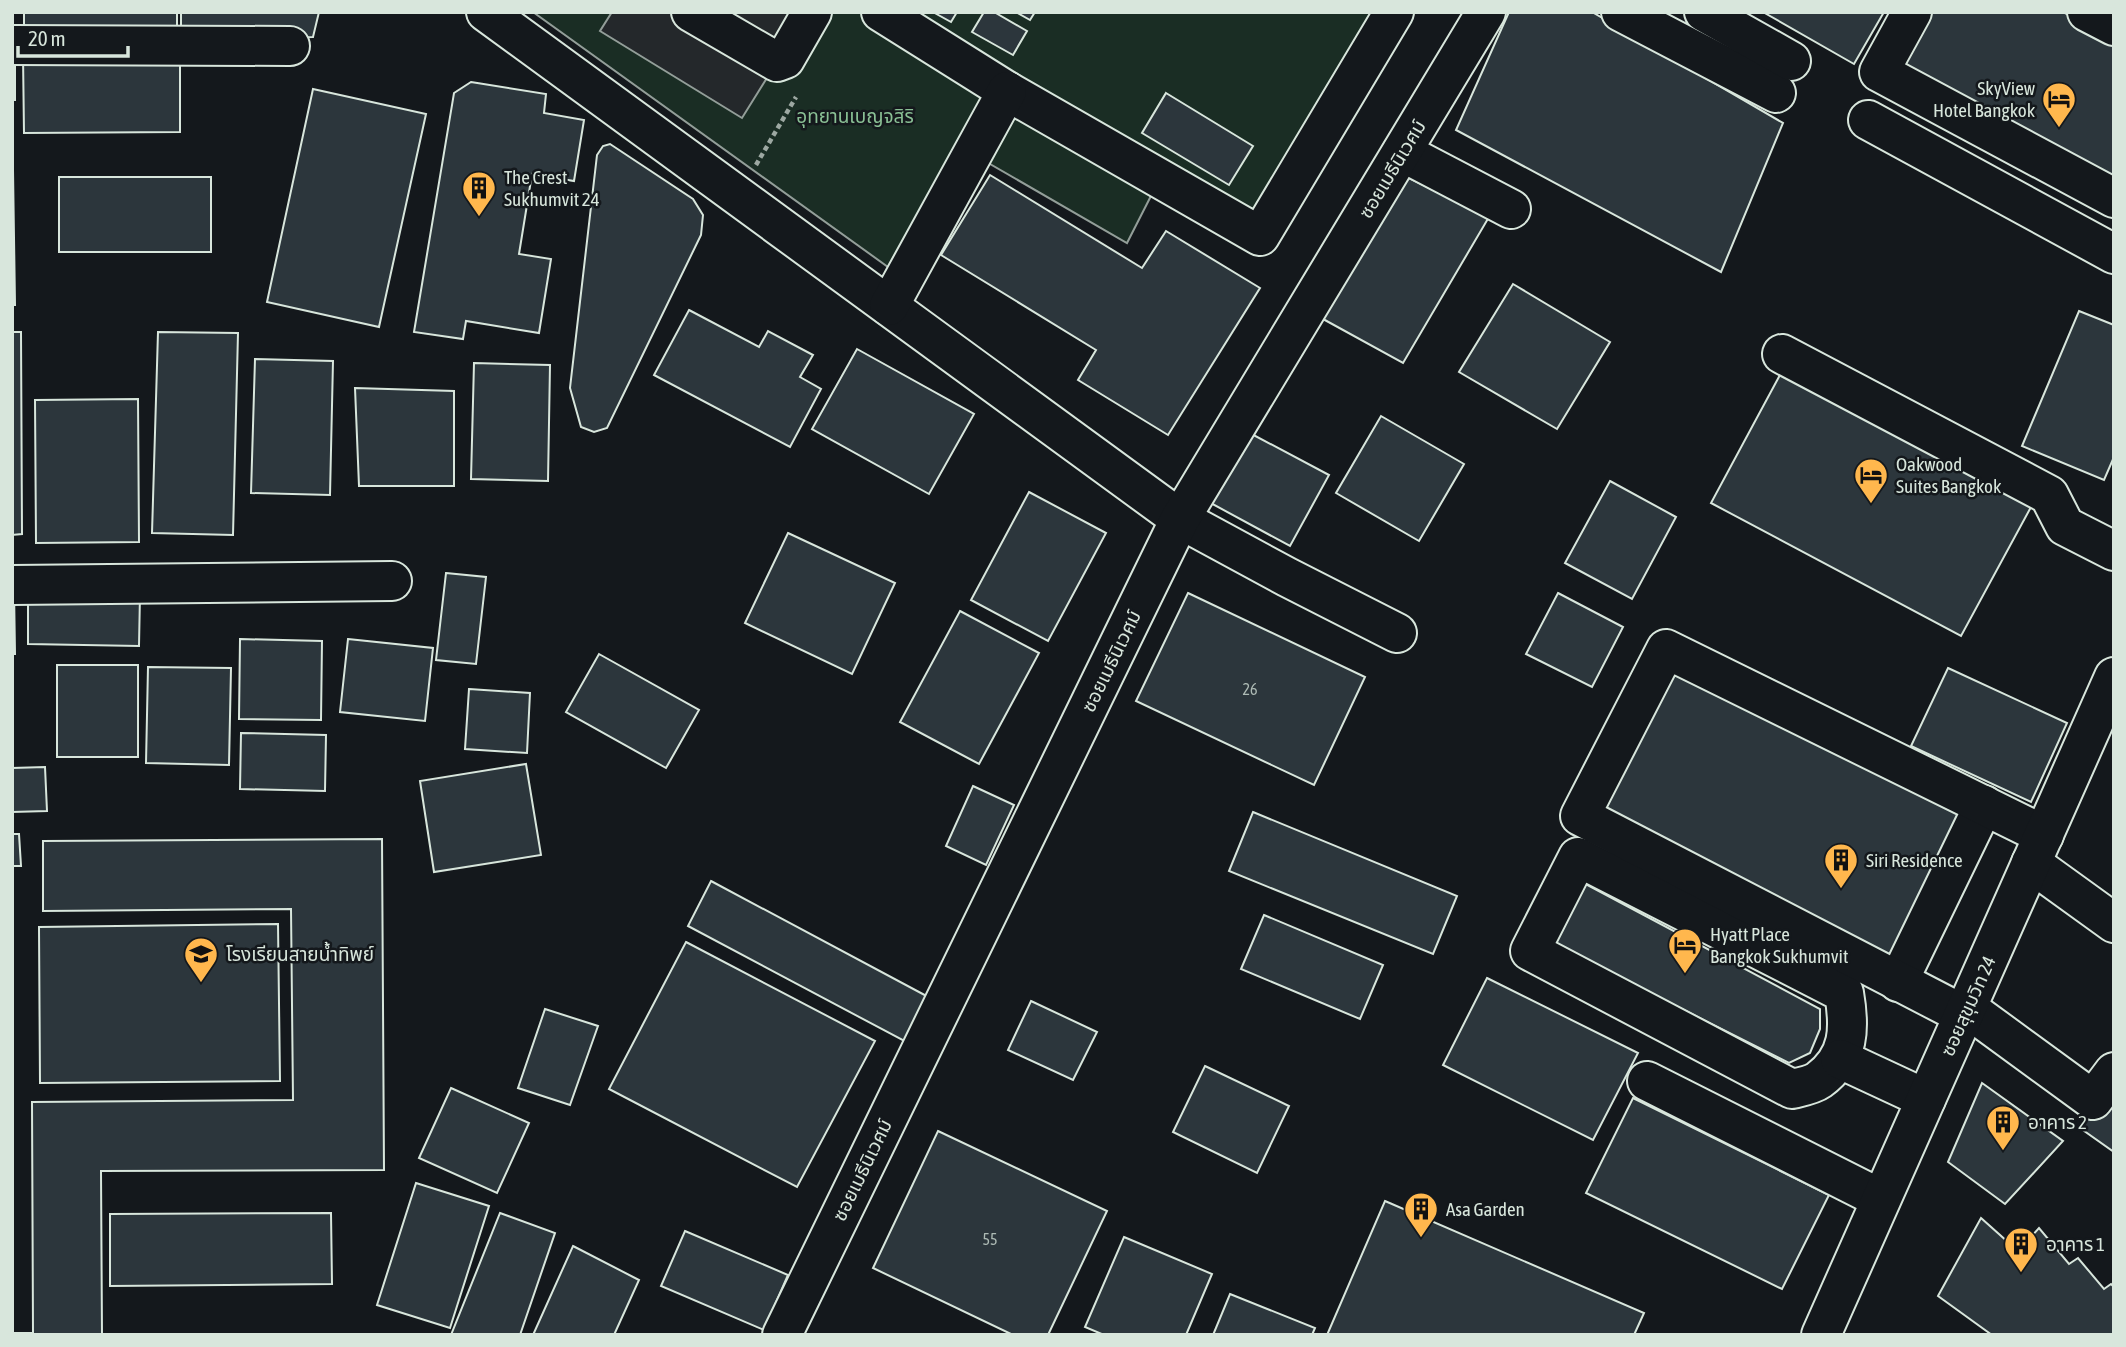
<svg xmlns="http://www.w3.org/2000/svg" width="2126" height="1347" font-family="'Asap Condensed','Noto Sans Thai',sans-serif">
<rect width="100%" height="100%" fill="#14181c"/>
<polygon fill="#1a2d24" stroke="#939e99" stroke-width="2" points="533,12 1377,12 1241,243 1153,192 1127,243 957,145 888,267"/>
<polygon fill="#24282b" stroke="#939e99" stroke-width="2" points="612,12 789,12 803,20 742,118 600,31"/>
<g fill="#2c363c" stroke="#d8e6dc" stroke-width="2">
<polygon points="24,12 177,12 177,38 24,37"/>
<polygon points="181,12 319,12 313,37 181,39"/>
<polygon points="933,12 957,12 951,22"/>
<polygon points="984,12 994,12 1027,31 1013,55 972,32"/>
<polygon points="1016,12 1035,12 1030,20"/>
<polygon points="1509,12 1592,12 1783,123 1721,272 1456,130"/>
<polygon points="1763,12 1884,12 1854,64"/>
<polygon points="1924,12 2063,12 2114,38 2114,186 1894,71"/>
<rect x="12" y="55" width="3" height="45"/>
<polygon points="23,55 180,55 180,132 24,133"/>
<polygon points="471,82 546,94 544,113 584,120 574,181 532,174 519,254 551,259 539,333 466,321 463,339 414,332 454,93"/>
<polygon points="313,89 426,114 379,327 267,302"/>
<polygon points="1166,93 1253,146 1229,185 1142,133"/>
<polygon points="12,102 15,305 12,305"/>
<polygon points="610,144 693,199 703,215 701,235 607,428 594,432 581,427 570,388 597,155 603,146"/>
<polygon points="990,175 1142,268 1166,231 1260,288 1168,435 1078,380 1096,350 941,255"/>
<rect x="59" y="177" width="152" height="75"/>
<polygon points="1407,177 1489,217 1403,363 1323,319"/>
<polygon points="1513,284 1610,342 1557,429 1459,372"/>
<polygon points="689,310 759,347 768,331 813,355 800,377 821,389 790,447 654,375"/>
<polygon points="2079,311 2114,325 2114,457 2104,480 2022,446"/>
<polygon points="12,332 21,332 22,534 12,535"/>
<polygon points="158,332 238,333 233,535 152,533"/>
<polygon points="857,349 974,414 929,494 812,429"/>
<polygon points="255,359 333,361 330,495 251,493"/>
<polygon points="474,363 550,365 548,481 471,479"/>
<polygon points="1781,373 2031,507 1961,636 1711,503"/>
<polygon points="355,388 454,391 454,486 359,486"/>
<polygon points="138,399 139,542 36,543 35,400"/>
<polygon points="1381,416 1464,464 1419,541 1336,493"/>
<polygon points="1246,431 1329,475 1290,546 1207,501"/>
<polygon points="1610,481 1676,517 1632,599 1565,563"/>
<polygon points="1029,492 1106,533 1048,641 971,600"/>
<polygon points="788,533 895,583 852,674 745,623"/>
<polygon points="446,573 486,577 476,664 436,660"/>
<polygon points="12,590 14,590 15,654 12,654"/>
<polygon points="28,592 140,594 139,646 28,644"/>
<polygon points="1188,593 1365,677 1314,785 1136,701"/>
<polygon points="1558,593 1623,627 1592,687 1526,654"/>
<polygon points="960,611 1039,653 979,764 900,722"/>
<polygon points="240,639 322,641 321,720 239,719"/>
<polygon points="348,639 433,648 425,721 340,712"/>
<polygon points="599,654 699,710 666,768 566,712"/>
<rect x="57" y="665" width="81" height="92"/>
<polygon points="1673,665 1972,811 1899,968 1596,811"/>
<polygon points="148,667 231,668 229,765 146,763"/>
<polygon points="1948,668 2067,723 2031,802 1911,746"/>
<polygon points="469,689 530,693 527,753 465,749"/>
<polygon points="241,733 326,735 325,791 240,789"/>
<polygon points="526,764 541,855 434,872 420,781"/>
<polygon points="45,767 47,811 12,812 12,768"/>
<polygon points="973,786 1014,805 986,865 946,846"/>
<polygon points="1253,812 1457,896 1433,954 1229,871"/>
<polygon points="12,834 19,834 21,866 12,866"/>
<polygon points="382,839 384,1170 101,1171 102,1335 12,1335 12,1333 33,1333 32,1102 293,1100 291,909 43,911 43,841"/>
<polygon points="711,881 934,1000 910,1044 688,926"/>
<polygon points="1580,881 1820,1009 1820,1029 1810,1053 1789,1063 1547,941"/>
<polygon points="1264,915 1383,965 1360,1019 1241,969"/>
<polygon points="278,924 280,1081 40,1083 39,927"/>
<polygon points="686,942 875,1041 797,1187 609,1089"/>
<polygon points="1487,978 1638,1053 1593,1140 1443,1065"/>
<polygon points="1031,1001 1097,1032 1073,1080 1008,1050"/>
<polygon points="545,1009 598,1026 570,1105 518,1088"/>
<polygon points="1205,1066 1289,1106 1257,1173 1173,1132"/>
<polygon points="2114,1081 2114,1152 2080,1128"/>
<polygon points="1982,1083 2063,1141 2005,1204 1948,1162"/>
<polygon points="451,1088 529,1123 497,1193 419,1158"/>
<polygon points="1633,1098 1829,1195 1782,1289 1586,1193"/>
<polygon points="938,1131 1107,1211 1048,1335 1013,1335 873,1268"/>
<polygon points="416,1183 489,1206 450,1328 377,1305"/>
<polygon points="1385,1201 1644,1313 1634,1335 1327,1335"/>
<polygon points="331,1213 332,1284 110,1286 110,1214"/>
<polygon points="500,1213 555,1233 520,1335 451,1335"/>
<polygon points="1981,1218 2018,1251 2039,1228 2069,1264 2078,1258 2104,1289 2111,1284 2114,1287 2114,1335 1992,1335 1938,1296"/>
<polygon points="685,1231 788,1275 764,1330 661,1286"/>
<polygon points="1124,1237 1212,1274 1186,1335 1104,1335 1085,1327"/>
<polygon points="573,1246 639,1280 614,1335 533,1335"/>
<polygon points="1230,1294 1315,1328 1312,1335 1213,1335"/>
</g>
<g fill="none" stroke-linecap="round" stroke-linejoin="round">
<g stroke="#d8e6dc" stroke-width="42">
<g id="minor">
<polyline points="486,12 1180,519 1287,577 1397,633"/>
<polyline points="691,12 777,62 785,59 812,12"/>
<polyline points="881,12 1007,91 1260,236 1394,12"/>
<polyline points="1621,12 1776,93"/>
<polyline points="1704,12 1791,61"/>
<polyline points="1912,12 1879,72 2114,198"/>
<polyline points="2087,12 2114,26"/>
<polyline points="12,45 290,46"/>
<polyline points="1868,120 2114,254"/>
<polyline points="1402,152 1511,209"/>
<polyline points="889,306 1007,91"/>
<polyline points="1782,354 2049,495 2065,526 2114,551"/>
<polyline points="12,585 392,581"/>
<path d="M1578 857 1844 993C1850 1028 1850 1057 1819 1080 1812 1085 1801 1087 1792 1089L1530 951Z"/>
<polyline points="2031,863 2114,923"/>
<polyline points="1898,982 1984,805"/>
<polyline points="1967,1008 2093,1100 2114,1072"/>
<polyline points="1964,1015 1580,816 1666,649 2044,835"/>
<polyline points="1840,1059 1926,1099"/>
<polyline points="1647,1081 1881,1199"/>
<polyline points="782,1335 1180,519 1486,12"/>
<polyline points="1821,1335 2114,677"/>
</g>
</g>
<polyline stroke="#9da8a2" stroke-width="4.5" stroke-dasharray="5 3.5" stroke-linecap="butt" points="756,165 796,97"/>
<use href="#minor" stroke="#14181c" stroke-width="38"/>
</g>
<defs>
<g id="hotel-pin" transform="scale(1.75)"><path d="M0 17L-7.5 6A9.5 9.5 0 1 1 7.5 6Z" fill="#ffb74d" stroke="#14181c"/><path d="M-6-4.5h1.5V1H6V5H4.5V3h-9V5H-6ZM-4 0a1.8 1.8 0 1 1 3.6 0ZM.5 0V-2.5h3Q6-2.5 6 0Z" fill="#111"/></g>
<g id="building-pin" transform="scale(1.75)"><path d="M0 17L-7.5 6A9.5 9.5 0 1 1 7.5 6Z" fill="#ffb74d" stroke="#14181c"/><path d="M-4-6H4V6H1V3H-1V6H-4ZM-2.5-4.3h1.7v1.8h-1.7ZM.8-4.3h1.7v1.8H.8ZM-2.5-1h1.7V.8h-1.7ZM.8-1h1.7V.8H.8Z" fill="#111"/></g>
<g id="school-pin" transform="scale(1.75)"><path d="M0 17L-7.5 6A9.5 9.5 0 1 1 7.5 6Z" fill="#ffb74d" stroke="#14181c"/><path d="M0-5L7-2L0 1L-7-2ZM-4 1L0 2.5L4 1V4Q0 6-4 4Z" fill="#111"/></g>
</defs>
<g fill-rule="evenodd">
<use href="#hotel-pin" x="2059" y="99"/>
<use href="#building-pin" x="479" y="188"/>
<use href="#hotel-pin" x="1871" y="475"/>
<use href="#building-pin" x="1841" y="860"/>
<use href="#hotel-pin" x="1685" y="945"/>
<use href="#school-pin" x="201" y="954"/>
<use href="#building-pin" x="2003" y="1122"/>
<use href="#building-pin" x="1421" y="1209"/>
<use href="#building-pin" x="2021" y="1244"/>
</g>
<g text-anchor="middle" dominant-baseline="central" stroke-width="5" stroke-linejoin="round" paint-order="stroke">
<g font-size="16" fill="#adbab4">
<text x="1250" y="689">26</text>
<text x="990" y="1239">55</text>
</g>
<g font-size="19" fill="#d8e6dc" stroke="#14181c" text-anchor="start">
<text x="2035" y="88" text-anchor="end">SkyView<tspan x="2035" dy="22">Hotel Bangkok</tspan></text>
<text x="504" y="177">The Crest<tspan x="504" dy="22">Sukhumvit 24</tspan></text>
<text x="1896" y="464">Oakwood<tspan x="1896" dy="22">Suites Bangkok</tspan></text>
<text x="1866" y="860">Siri Residence</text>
<text x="1710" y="934">Hyatt Place<tspan x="1710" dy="22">Bangkok Sukhumvit</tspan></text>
<text x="226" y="954">โรงเรียนสายน้ำทิพย์</text>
<text x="2028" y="1122">อาคาร 2</text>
<text x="1446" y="1209">Asa Garden</text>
<text x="2046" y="1244">อาคาร 1</text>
</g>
<g font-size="19" fill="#8ac095" stroke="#14181c">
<text x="855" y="116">อุทยานเบญจสิริ</text>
</g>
<g font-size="19" fill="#d8e6dc" stroke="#14181c">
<text transform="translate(1392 169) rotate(-59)">ซอยเมธีนิเวศม์</text>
<text transform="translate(1111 661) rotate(-64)">ซอยเมธีนิเวศม์</text>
<text transform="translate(1968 1006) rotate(-66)">ซอยสุขุมวิท 24</text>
<text transform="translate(862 1170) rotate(-64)">ซอยเมธีนิเวศม์</text>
</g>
</g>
<rect width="2126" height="1347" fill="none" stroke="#d8e6dc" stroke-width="28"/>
<path d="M18 46v10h110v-10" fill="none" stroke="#d8e6dc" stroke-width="3.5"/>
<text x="28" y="46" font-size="21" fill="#d8e6dc" stroke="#14181c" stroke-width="5" paint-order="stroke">20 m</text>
</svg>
